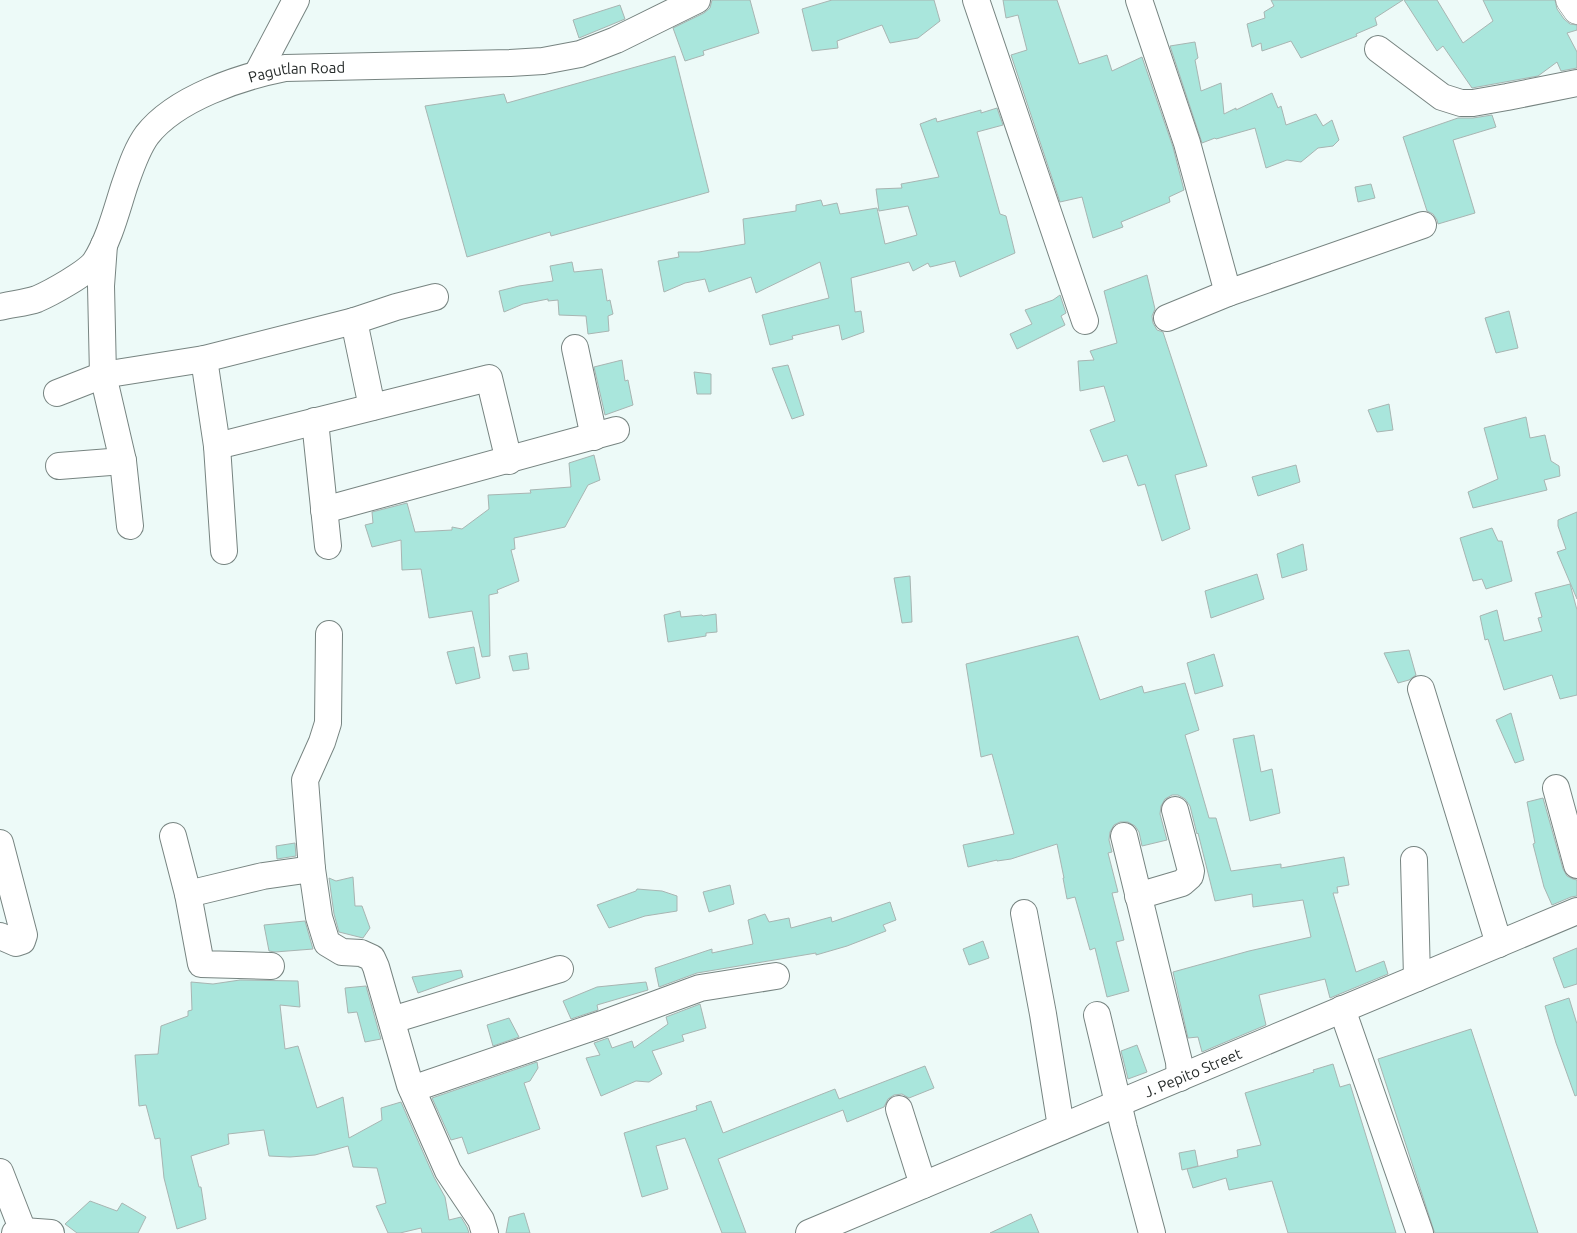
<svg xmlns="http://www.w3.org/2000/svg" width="1577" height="1233" font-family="Ubuntu,sans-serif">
<rect width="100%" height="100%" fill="#edfaf8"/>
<g fill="#a9e6dc" stroke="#a8b5b2">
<polygon points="712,0 750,0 759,33 703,51 704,55 685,61 673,28 704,13 710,8"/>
<polygon points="832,0 934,0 940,21 918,38 890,43 882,25 837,41 838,48 812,51 802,9"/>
<polygon points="1003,0 1057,0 1079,64 1107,55 1112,71 1142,57 1173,147 1184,190 1169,197 1170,202 1121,222 1123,227 1093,238 1082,197 1060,202 1011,55 1027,50 1018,15 1006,18"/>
<polygon points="1271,0 1403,0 1375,18 1377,25 1356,34 1357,36 1301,58 1291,41 1262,51 1261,43 1252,47 1247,24 1265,18 1264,12 1274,6"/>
<polygon points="1404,0 1437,0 1463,43 1493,21 1483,0 1555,0 1557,9 1564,19 1570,24 1577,25 1577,30 1567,33 1577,52 1577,68 1561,71 1557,62 1538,76 1472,88 1443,46 1437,51"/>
<polygon points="620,5 625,19 579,38 573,20"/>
<polygon points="1195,42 1198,58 1195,60 1201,91 1221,83 1224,114 1236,108 1236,110 1272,93 1278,108 1281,106 1286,125 1316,114 1323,126 1332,120 1339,140 1333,146 1318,148 1301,162 1287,160 1266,168 1255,128 1216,139 1215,138 1202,143 1170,46"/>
<polygon points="675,56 709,192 551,236 550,232 467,257 425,106 504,94 507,103"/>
<polygon points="997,108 1003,125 977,132 1000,214 1006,216 1015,253 960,277 955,261 930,267 928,263 913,271 909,262 851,278 855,312 861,311 864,332 842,340 839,325 792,336 793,339 770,345 762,315 829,298 820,262 756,293 751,277 709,292 705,279 685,283 664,292 658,261 679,257 678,252 699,252 745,244 743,219 796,211 796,205 821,200 823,206 837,203 840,214 877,208 885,244 917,235 908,206 879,211 876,189 902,188 901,184 939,177 920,124 936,118 937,122 981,110 981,113"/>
<polygon points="1492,115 1496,127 1453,140 1475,213 1438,224 1437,220 1433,214 1427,211 1403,137 1458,118 1473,118"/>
<polygon points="1371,184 1375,198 1358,202 1355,187"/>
<polygon points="572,262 574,272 602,269 607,301 610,300 613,314 608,316 609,331 588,334 586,316 559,315 558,300 548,301 548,299 523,304 504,312 499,291 519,286 553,281 550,266"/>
<polygon points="1147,275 1155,309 1152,316 1153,323 1157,330 1163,332 1207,466 1175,475 1190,529 1162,541 1145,484 1138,486 1127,455 1103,462 1090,430 1115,421 1104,386 1080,391 1078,361 1094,360 1090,351 1117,343 1104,291"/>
<polygon points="1060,295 1066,313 1061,316 1065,325 1017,349 1010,334 1032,324 1025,310 1053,300"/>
<polygon points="1509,311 1518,348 1496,353 1485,318"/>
<polygon points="622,360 625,381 628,380 633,405 605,415 594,367"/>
<polygon points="788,365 804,415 792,419 772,368"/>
<polygon points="694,372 711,374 711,394 697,394"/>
<polygon points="1389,404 1393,430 1377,432 1368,410"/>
<polygon points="1526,417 1530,438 1545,435 1551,461 1559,466 1560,476 1544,480 1547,490 1473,508 1468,492 1498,479 1484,428"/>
<polygon points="594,455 600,480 588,485 565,527 514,538 515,549 511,550 519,581 497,590 498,593 489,595 490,656 482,657 472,611 429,618 421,569 402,570 401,540 372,547 365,525 373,523 372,512 407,503 415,532 452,530 452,527 462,529 489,509 488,495 531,493 530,490 571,487 569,463"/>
<polygon points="1296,465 1300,482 1258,496 1252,477"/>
<polygon points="1577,512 1577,599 1557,552 1566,549 1558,526 1558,520"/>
<polygon points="1492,528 1498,541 1502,541 1512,581 1486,589 1482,579 1473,581 1460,538"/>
<polygon points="1303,544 1307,570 1282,578 1277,554"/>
<polygon points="1257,574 1264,599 1211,618 1205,591"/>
<polygon points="910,576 912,622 902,623 894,578"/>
<polygon points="1570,584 1577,610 1577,695 1560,699 1552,675 1504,690 1488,639 1485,640 1480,616 1497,610 1504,641 1542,631 1538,618 1542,617 1535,593"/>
<polygon points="680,611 681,617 702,615 703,616 716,614 717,632 706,633 706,636 668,642 664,615"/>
<polygon points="1078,636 1100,700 1142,686 1144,693 1185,683 1199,730 1185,735 1209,818 1216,818 1231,871 1281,864 1281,868 1344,857 1349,885 1337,887 1338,893 1333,893 1356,972 1384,961 1388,974 1330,998 1325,979 1259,995 1266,1025 1202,1052 1198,1037 1188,1038 1173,972 1249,951 1311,937 1303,900 1253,907 1252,894 1215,901 1198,833 1197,834 1190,806 1185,799 1178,795 1172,795 1165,799 1161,806 1160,814 1167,840 1142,846 1139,832 1135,826 1128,822 1120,822 1114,825 1110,832 1109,840 1112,852 1108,853 1118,892 1112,893 1124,940 1116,942 1129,991 1107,997 1095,948 1090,950 1075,897 1067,899 1063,878 1064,878 1057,844 1011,859 997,861 997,860 968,867 963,845 1014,834 992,754 981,757 966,664"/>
<polygon points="474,647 480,678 456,684 447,652"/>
<polygon points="1409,650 1416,675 1409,680 1398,683 1384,653"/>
<polygon points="527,653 529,669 513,671 509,656"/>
<polygon points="1214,654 1223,686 1195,694 1187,663"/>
<polygon points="1511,713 1524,760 1515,763 1496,720"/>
<polygon points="1254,735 1261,772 1272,769 1280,813 1250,821 1233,739"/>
<polygon points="1543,798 1563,869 1567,876 1573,879 1577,880 1577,896 1571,897 1552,905 1544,887 1533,844 1535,843 1527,802"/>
<polygon points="295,843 296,856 277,859 276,846"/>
<polygon points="353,877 355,906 362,906 370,928 363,938 339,932 334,914 329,878 336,881"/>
<polygon points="730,885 734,904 709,912 703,892"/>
<polygon points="637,889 662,891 677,896 677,911 645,916 609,928 597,905 636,891"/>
<polygon points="890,902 896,920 883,925 886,931 847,946 816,955 816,953 697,973 659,987 655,968 712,949 712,953 753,944 748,920 765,914 769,922 789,918 791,928 831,917 832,922"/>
<polygon points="305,921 313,949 275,952 269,951 264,925"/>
<polygon points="983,941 989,958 969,965 963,949"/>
<polygon points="1577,948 1577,984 1564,988 1553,958"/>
<polygon points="461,970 463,977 418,993 412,977"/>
<polygon points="240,980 298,981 300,1007 280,1005 285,1049 298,1046 317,1108 343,1097 349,1138 382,1120 381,1108 401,1102 434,1177 445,1197 449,1220 461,1217 467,1227 469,1233 422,1233 421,1228 400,1233 388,1233 376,1206 386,1203 377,1168 353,1167 348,1146 315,1155 290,1157 269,1156 264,1130 228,1134 229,1144 191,1156 199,1187 201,1187 206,1219 177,1229 164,1178 160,1138 155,1139 146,1105 139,1106 135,1055 158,1054 161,1026 188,1016 188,1011 192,1010 191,982 213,984"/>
<polygon points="646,982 648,990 597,1005 598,1010 571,1019 563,1001 597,987"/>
<polygon points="366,986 381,1039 365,1042 357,1012 348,1013 345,988"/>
<polygon points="1569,998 1577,1024 1577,1095 1575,1096 1556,1043 1545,1006"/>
<polygon points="700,1004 706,1028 682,1035 684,1041 652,1051 662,1074 649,1082 636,1081 601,1096 586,1058 600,1055 594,1043 608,1038 612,1048 632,1041 634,1048 668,1024 666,1017"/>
<polygon points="509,1018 519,1037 493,1046 487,1025"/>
<polygon points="1471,1029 1538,1233 1435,1233 1434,1231 1378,1059"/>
<polygon points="1137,1045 1147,1072 1128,1079 1121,1051"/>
<polygon points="537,1062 538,1068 530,1081 524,1083 540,1129 468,1154 462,1137 451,1140 432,1098"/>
<polygon points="1333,1064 1340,1087 1350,1084 1396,1233 1288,1233 1272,1181 1229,1190 1226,1178 1193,1188 1187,1169 1238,1157 1237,1150 1261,1145 1245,1093 1314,1072 1313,1070"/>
<polygon points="925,1066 934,1088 909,1098 902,1094 894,1095 888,1099 884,1107 847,1122 843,1110 718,1159 746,1233 722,1233 685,1138 656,1146 668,1189 642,1197 624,1133 697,1110 696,1106 711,1101 723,1133 835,1089 839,1099"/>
<polygon points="1195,1150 1198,1166 1182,1170 1179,1153"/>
<polygon points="90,1201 117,1211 122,1203 146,1217 138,1233 77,1233 65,1224"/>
<polygon points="524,1213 530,1233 506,1233 509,1217"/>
<polygon points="1031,1214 1039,1233 990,1233"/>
</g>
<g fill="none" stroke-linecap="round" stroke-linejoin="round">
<g stroke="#778481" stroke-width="28">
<g id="minor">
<polyline points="976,0 1085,321"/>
<polyline points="1139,0 1187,143 1228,293"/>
<polyline points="1378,49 1442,97 1461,103 1473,103 1507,97 1577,83"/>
<polyline points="257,74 296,0"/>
<polyline points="104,245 101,286 103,375 123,461 130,526"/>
<path id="s1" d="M0 307C12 304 26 303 37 299 51 293 87 273 95 262 109 240 116 212 124 187 130 170 136 150 147 135 176 98 240 77 285 68L510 63 543 61 580 54 616 40 697 0"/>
<polyline points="1167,318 1228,293 1423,225"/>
<polyline points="354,321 372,407"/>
<polyline points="575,348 594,437"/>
<polyline points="204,359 217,446 224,551"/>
<polyline points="57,393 103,375 204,359 354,321 396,307 435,297"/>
<polyline points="315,421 328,546"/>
<polyline points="217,446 489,378 509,461"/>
<polyline points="59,466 123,461"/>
<polyline points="324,510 616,430"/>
<polyline points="329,634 328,723 322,742 305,780 312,869 319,917 327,943 342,952 361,953 372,958 376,967 410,1085 448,1171 481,1220 485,1233"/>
<polyline points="1421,689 1499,944"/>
<polyline points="1556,788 1577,865"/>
<polyline points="173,836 188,894 201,964 271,966"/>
<polyline points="1124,836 1179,1062 1180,1078"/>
<polyline points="0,843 24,935 22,941 16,943 0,936"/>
<polyline points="1414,860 1417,978"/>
<polyline points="188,894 263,876 312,869"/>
<polyline points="1138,896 1182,883 1190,876 1191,871 1175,810"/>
<polyline points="1024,913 1043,1014 1061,1127"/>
<polyline points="1342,1009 1420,1233"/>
<polyline points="1097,1015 1124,1128 1152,1233"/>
<polyline points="392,1020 560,969"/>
<polyline points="412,1089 605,1023 700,988 776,976"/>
<polyline points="899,1109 923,1185"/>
<polyline points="0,1172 23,1231"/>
<polyline points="15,1233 23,1231 51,1233"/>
<path id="s2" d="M809 1233 1577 911"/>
</g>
</g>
<g stroke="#778481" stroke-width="29">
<polyline id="highway" points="1570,0 1577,10"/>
</g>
<use href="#minor" stroke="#fff" stroke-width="26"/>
<use href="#highway" stroke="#fff" stroke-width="28"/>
</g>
<g text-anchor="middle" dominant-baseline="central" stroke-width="4.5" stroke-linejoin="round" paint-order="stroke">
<g font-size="15" fill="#252a29" stroke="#fff">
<text stroke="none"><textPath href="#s1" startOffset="412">Pagutlan Road</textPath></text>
<text stroke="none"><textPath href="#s2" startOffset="416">J. Pepito Street</textPath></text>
</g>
</g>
</svg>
